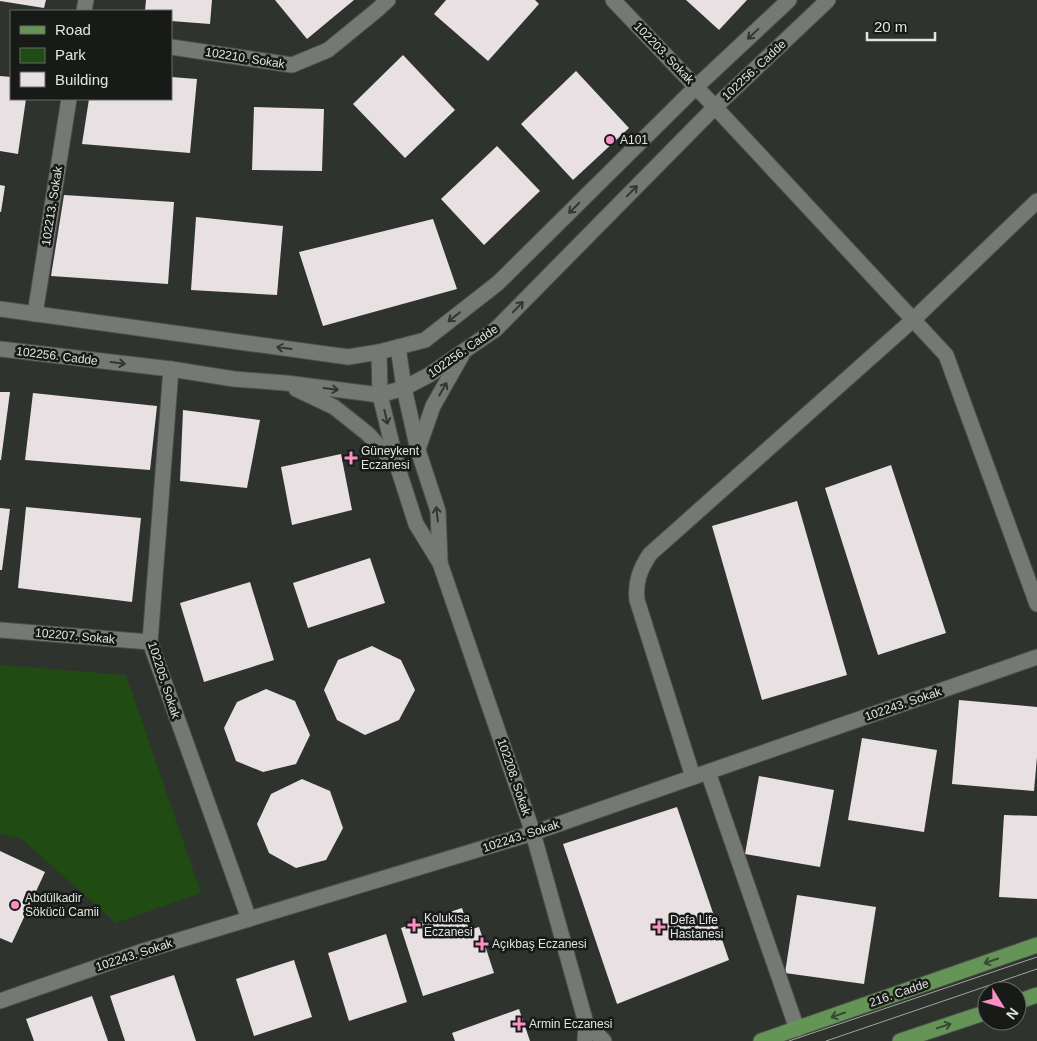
<svg xmlns="http://www.w3.org/2000/svg" width="1037" height="1041" font-family="Helvetica,sans-serif">
<rect width="100%" height="100%" fill="#2f332e"/>
<polygon fill="#204b12" points="0,665 126,675 201,893 116,923 22,839 0,834"/>
<g fill="#e8e0e3">
<polygon points="0,0 46,0 44,8 0,1"/>
<polygon points="146,0 212,0 210,24 171,21 171,11 145,11"/>
<polygon points="275,0 354,0 307,39"/>
<polygon points="446,0 535,0 539,4 488,61 434,14"/>
<polygon points="686,0 747,0 719,30"/>
<polygon points="403,55 455,110 405,158 353,104"/>
<polygon points="576,71 629,128 573,180 521,124"/>
<polygon points="0,76 11,77 11,99 26,99 18,154 0,151"/>
<polygon points="171,77 197,79 190,153 82,144 89,99 171,99"/>
<polygon points="254,107 324,109 322,171 252,170"/>
<polygon points="497,146 540,191 484,245 441,199"/>
<polygon points="0,185 5,186 1,212 0,212"/>
<polygon points="64,195 174,202 168,284 51,276"/>
<polygon points="196,217 283,226 277,295 191,290"/>
<polygon points="433,219 457,289 323,326 299,252"/>
<polygon points="0,392 10,392 1,460 0,460"/>
<polygon points="33,393 157,406 150,470 25,460"/>
<polygon points="183,410 260,420 247,488 180,481"/>
<polygon points="341,454 352,510 292,525 281,467"/>
<polygon points="891,465 946,633 878,655 825,488"/>
<polygon points="797,501 847,675 762,700 712,526"/>
<polygon points="26,507 141,518 132,602 18,588"/>
<polygon points="0,508 10,509 2,570 0,570"/>
<polygon points="370,558 385,603 308,628 293,583"/>
<polygon points="250,582 274,660 204,682 180,603"/>
<polygon points="372,646 401,660 415,690 399,720 365,735 337,720 324,690 338,660"/>
<polygon points="266,689 295,701 310,735 296,764 263,772 236,761 224,728 237,702"/>
<polygon points="959,700 1037,707 1037,757 1034,791 952,784"/>
<polygon points="862,738 937,750 924,832 848,820"/>
<polygon points="759,776 834,790 820,867 745,854"/>
<polygon points="302,779 330,791 343,828 326,860 296,868 269,853 257,824 271,794"/>
<polygon points="677,807 729,960 617,1004 563,844"/>
<polygon points="1004,815 1037,816 1037,899 999,897"/>
<polygon points="0,851 45,872 12,943 0,938"/>
<polygon points="797,895 876,907 864,984 785,973"/>
<polygon points="462,908 469,930 479,927 494,973 423,996 401,928"/>
<polygon points="386,934 407,1002 349,1021 328,953"/>
<polygon points="294,960 312,1017 254,1036 236,979"/>
<polygon points="174,975 196,1041 125,1041 110,996"/>
<polygon points="92,996 108,1041 34,1041 26,1019"/>
<polygon points="519,1009 530,1041 455,1041 452,1033"/>
</g>
<g fill="none" stroke-linecap="round" stroke-linejoin="round">
<g stroke="#4c4f4b" stroke-width="17">
<g id="minor">
<polyline points="613,0 715,107 946,355 1037,604"/>
<polyline points="84,11 86,0"/>
<polyline points="171,47 292,65 328,50 377,10 388,0"/>
<polyline points="0,309 348,357 379,352 425,340 498,283 696,87 789,0"/>
<polyline points="35,314 69,99"/>
<polyline points="398,347 404,388 418,450 438,511 440,561"/>
<polyline points="0,349 171,369 234,379 286,383 380,395 404,388 429,375 496,329 715,107 828,0"/>
<polyline points="379,352 380,395 397,465 416,524 440,563 533,833 586,1023 585,1041"/>
<polyline points="171,369 150,642 249,919"/>
<polyline points="296,389 334,407 368,434 396,465"/>
<polyline points="418,449 433,406 462,355"/>
<polyline points="0,630 150,642"/>
<polyline points="708,772 797,1029"/>
<path d="M693 777 637 600C635 582 640 569 650 554L914 319 1037 201"/>
<polyline points="0,1001 140,952 533,833 1037,657"/>
<polyline points="586,1023 604,1041"/>
</g>
</g>
<g stroke="#4c4f4b" stroke-width="17">
<g id="major">
<polyline points="1017,1002 1037,995"/>
<polyline points="761,1041 1037,945"/>
<polyline points="900,1041 987,1012"/>
</g>
</g>
<use href="#minor" stroke="#757974" stroke-width="15"/>
<use href="#major" stroke="#649557" stroke-width="15"/>
<g stroke="#a2a5a1" stroke-width="1">
<polyline points="789,1041 1037,957"/>
<polyline points="826,1041 1037,969"/>
</g>
</g>
<defs><path id="oneway-shaft" d="M-6 0H5M1.5-3L5.5 0L1.5 3" fill="none" stroke-width="1.6" stroke-linecap="round" stroke-linejoin="round" transform="scale(1.25)"/></defs>
<g stroke="#343634">
<use href="#oneway-shaft" transform="translate(753 34) rotate(137)"/>
<use href="#oneway-shaft" transform="translate(632 191) rotate(-46)"/>
<use href="#oneway-shaft" transform="translate(574 208) rotate(135)"/>
<use href="#oneway-shaft" transform="translate(518 307) rotate(-46)"/>
<use href="#oneway-shaft" transform="translate(454 317) rotate(142)"/>
<use href="#oneway-shaft" transform="translate(284 348) rotate(-172)"/>
<use href="#oneway-shaft" transform="translate(118 363) rotate(7)"/>
<use href="#oneway-shaft" transform="translate(331 389) rotate(7)"/>
<use href="#oneway-shaft" transform="translate(443 389) rotate(-60)"/>
<use href="#oneway-shaft" transform="translate(386 417) rotate(77)"/>
<use href="#oneway-shaft" transform="translate(437 514) rotate(-97)"/>
</g>
<g stroke="#364b31">
<use href="#oneway-shaft" transform="translate(991 961) rotate(161)"/>
<use href="#oneway-shaft" transform="translate(838 1015) rotate(161)"/>
<use href="#oneway-shaft" transform="translate(944 1026) rotate(-18)"/>
</g>
<g fill="#fb8fc4" stroke="#181a18" stroke-width="2">
<circle cx="610" cy="140" r="5"/>
<path d="M348.5 450.5h5v5h5v5h-5v5h-5v-5h-5v-5h5z"/>
<circle cx="15" cy="905" r="5"/>
<path d="M411.5 917.5h5v5h5v5h-5v5h-5v-5h-5v-5h5z"/>
<path d="M656.5 919.5h5v5h5v5h-5v5h-5v-5h-5v-5h5z"/>
<path d="M479.5 936.5h5v5h5v5h-5v5h-5v-5h-5v-5h5z"/>
<path d="M516.5 1016.5h5v5h5v5h-5v5h-5v-5h-5v-5h5z"/>
</g>
<g text-anchor="middle" dominant-baseline="central" stroke-width="5" stroke-linejoin="round" paint-order="stroke">
<g font-size="12" fill="#e1e4e1" stroke="#181a18">
<text transform="translate(664 53) rotate(46)">102203. Sokak</text>
<text transform="translate(245 58) rotate(9)">102210. Sokak</text>
<text transform="translate(754 70) rotate(-43)">102256. Cadde</text>
<text transform="translate(52 206) rotate(-81)">102213. Sokak</text>
<text transform="translate(463 351) rotate(-35)">102256. Cadde</text>
<text transform="translate(57 356) rotate(7)">102256. Cadde</text>
<text transform="translate(75 636) rotate(5)">102207. Sokak</text>
<text transform="translate(164 680) rotate(72)">102205. Sokak</text>
<text transform="translate(903 704) rotate(-19)">102243. Sokak</text>
<text transform="translate(514 777) rotate(71)">102208. Sokak</text>
<text transform="translate(521 836) rotate(-18)">102243. Sokak</text>
<text transform="translate(134 955) rotate(-18)">102243. Sokak</text>
<text transform="translate(899 993) rotate(-19)">216. Cadde</text>
</g>
<g font-size="12" fill="#e1e4e1" stroke="#181a18" text-anchor="start">
<text x="620" y="140">A101</text>
<text x="361" y="451">Güneykent<tspan x="361" dy="14">Eczanesi</tspan></text>
<text x="25" y="898">Abdülkadir<tspan x="25" dy="14">Sökücü Camii</tspan></text>
<text x="424" y="918">Kolukısa<tspan x="424" dy="14">Eczanesi</tspan></text>
<text x="670" y="920">Defa Life<tspan x="670" dy="14">Hastanesi</tspan></text>
<text x="492" y="944">Açıkbaş Eczanesi</text>
<text x="529" y="1024">Armin Eczanesi</text>
</g>
</g>
<rect x="10" y="10" width="162" height="90" fill="#181a18" stroke="#686b68"/>
<rect x="20" y="26" width="25" height="8" fill="#649557" stroke="#686b68"/>
<text x="55" y="35" font-size="15" fill="#e1e4e1">Road</text>
<rect x="20" y="48" width="25" height="15" fill="#204b12" stroke="#686b68"/>
<text x="55" y="60" font-size="15" fill="#e1e4e1">Park</text>
<rect x="20" y="72" width="25" height="15" fill="#e8e0e3" stroke="#686b68"/>
<text x="55" y="85" font-size="15" fill="#e1e4e1">Building</text>
<g transform="translate(1002 1006) rotate(127)"><circle r="24" fill="#181a18" stroke="#686b68"/>
<path d="M0-4L9 19L0 12L-9 19Z" fill="#fb8fc4"/>
<text y="-8" font-size="14" font-weight="bold" text-anchor="middle" fill="#e1e4e1">N</text>
</g>
<path d="M867 32v8h68v-8" fill="none" stroke="#e1e4e1" stroke-width="2.5"/>
<text x="874" y="32" font-size="15" fill="#e1e4e1" stroke="#181a18" stroke-width="4" paint-order="stroke">20 m</text>
</svg>
